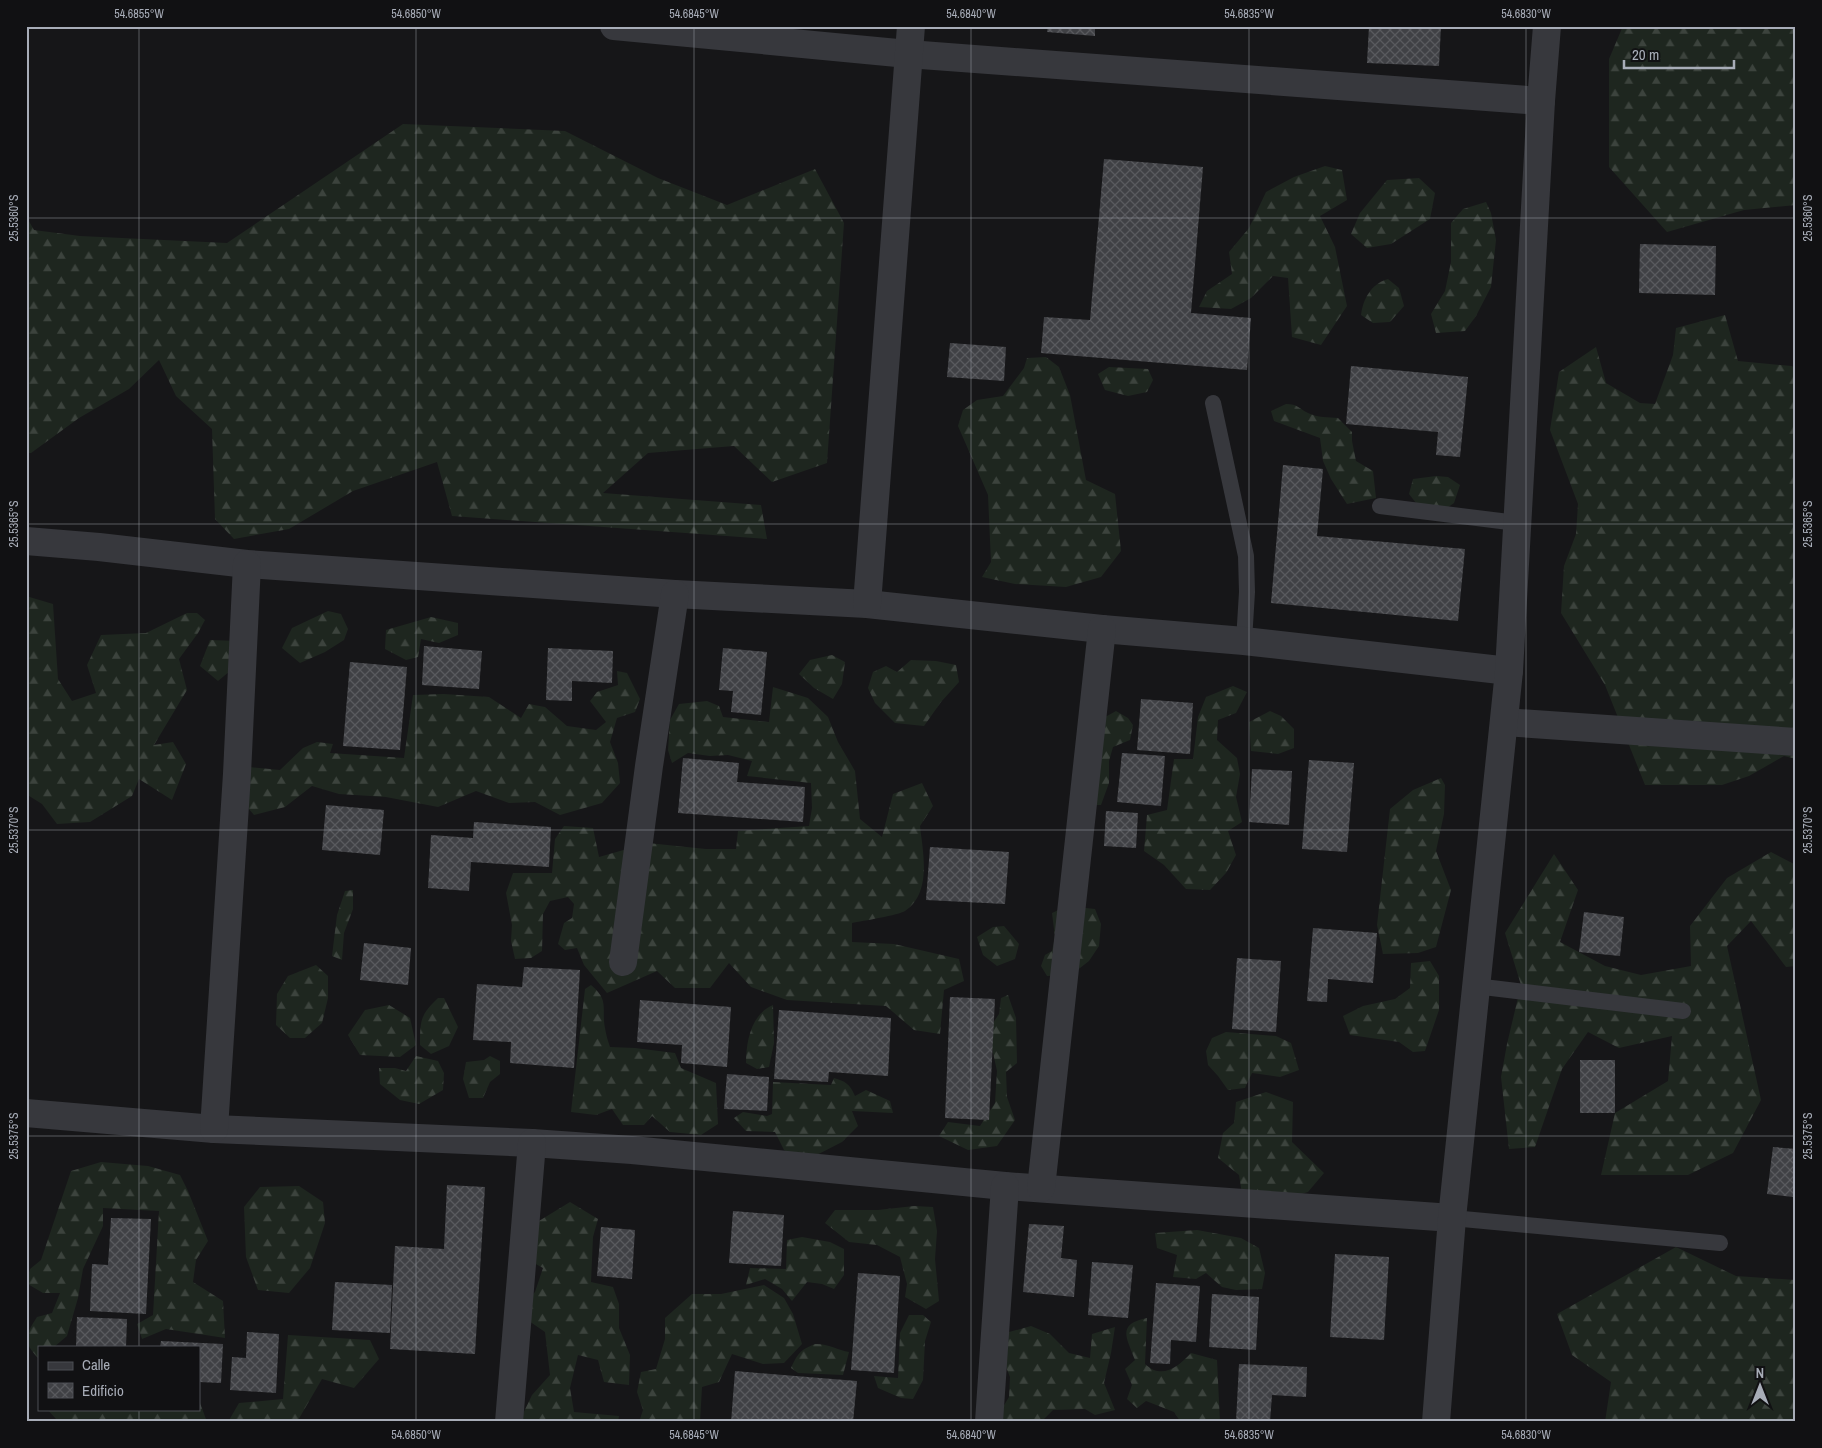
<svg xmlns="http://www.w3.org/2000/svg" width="1822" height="1448" font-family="'Archivo Narrow',sans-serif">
<defs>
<pattern id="forest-firs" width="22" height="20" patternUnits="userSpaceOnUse" patternTransform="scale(1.25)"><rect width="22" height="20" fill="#1e261f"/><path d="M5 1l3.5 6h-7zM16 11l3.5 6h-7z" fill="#3c433d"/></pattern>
<pattern id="building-cross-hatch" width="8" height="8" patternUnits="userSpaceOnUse" patternTransform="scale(1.25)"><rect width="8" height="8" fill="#404145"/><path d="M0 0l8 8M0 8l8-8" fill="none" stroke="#595a5e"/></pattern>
</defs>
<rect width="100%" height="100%" fill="#161618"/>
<g fill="url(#forest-firs)">
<polygon points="1623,26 1796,26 1796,205 1744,210 1667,232 1609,167 1609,59"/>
<polygon points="403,124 565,131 658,178 727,205 815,169 844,223 827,463 772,482 734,446 648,453 603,493 761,505 767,539 452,516 437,462 353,491 289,529 234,539 215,519 212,429 176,396 159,360 129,389 79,418 31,453 26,453 26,216 34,230 80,236 227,243"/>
<polygon points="1325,166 1342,170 1347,200 1320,216 1335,247 1347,306 1321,345 1292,337 1288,278 1273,276 1251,298 1231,309 1199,307 1207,291 1232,274 1229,252 1249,228 1266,192 1294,177"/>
<polygon points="1419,178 1435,193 1430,219 1391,244 1367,248 1351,234 1360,213 1387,180"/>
<polygon points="1486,202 1491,213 1496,240 1491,287 1476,316 1465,331 1436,333 1431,314 1445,291 1451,262 1451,223 1463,209"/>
<path d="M1388 279 1399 288 1404 306 1390 322 1373 323 1361 315C1363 299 1371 284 1388 279Z"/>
<polygon points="1725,315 1738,361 1792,366 1796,370 1796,759 1784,756 1749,776 1722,785 1645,785 1605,685 1561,613 1564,566 1576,534 1578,504 1550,430 1559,372 1596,347 1606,383 1640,403 1655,404 1673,355 1676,328"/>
<polygon points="1046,357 1059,367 1070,395 1086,480 1115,494 1121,551 1101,577 1066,587 1015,584 982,577 991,562 988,495 958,426 963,410 977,400 1003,396 1024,368 1027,358"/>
<polygon points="1109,367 1148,369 1153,380 1147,392 1128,396 1105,390 1098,374"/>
<path d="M1286 404C1298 404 1298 408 1308 413 1318 418 1328 417 1338 418L1352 432V441L1356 461 1373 471 1376 498 1347 504 1331 479 1323 461 1320 438 1274 421 1271 411Z"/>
<polygon points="1436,476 1448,477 1460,485 1454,503 1440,513 1420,508 1409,494 1413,479"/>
<polygon points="26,596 53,604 58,679 72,701 96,693 87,665 101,635 146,633 187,613 197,613 205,620 198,633 179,659 187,690 154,745 173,742 186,764 172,800 139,779 132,796 90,822 57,824 42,804 26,794"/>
<polygon points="328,611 341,614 348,629 344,640 325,652 300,663 282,648 292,628"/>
<polygon points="431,617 458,623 458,635 439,643 421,639 418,657 406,660 385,649 386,630"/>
<polygon points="210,640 239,641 230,671 218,681 200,666"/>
<polygon points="832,655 845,662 842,684 833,699 814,688 799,674 810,660"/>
<polygon points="911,660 936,661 956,665 959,682 941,702 924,726 895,723 875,703 868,688 873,672 886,666 897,672"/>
<polygon points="617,671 627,673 640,699 635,712 617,718 610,742 618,763 620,783 602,803 560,815 535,802 509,803 476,791 438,807 386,797 339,794 312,786 285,807 254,815 236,794 249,767 280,770 303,748 317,742 333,744 330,753 404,758 413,695 444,694 489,697 521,718 529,704 545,707 567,726 596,730 606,722 590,701 597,692 618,685"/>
<polygon points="1233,686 1247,692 1236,713 1218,720 1217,740 1237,758 1240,774 1236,797 1242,822 1228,831 1236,855 1226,873 1210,890 1186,889 1164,865 1144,851 1147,815 1167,810 1174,759 1193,759 1198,717 1206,697"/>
<path d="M773 687 808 698 828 717 838 742 855 771 860 819 882 837 893 794 922 783 933 806 920 826C923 853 932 893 905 911 899 915 862 921 852 923V942L894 944 959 959 964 981 944 990 940 1034 914 1030 886 1006 787 1000 751 987 729 963 710 988H675L657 971 607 993 584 965 577 948 565 950 558 944 564 923 572 918 574 904 568 897 550 901 543 914 542 951 531 958 515 959 511 941 512 925 506 893 513 873H552L555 839 564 826 593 828 599 857 648 843 706 849H736L738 831 809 826 812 808 811 783 747 776 752 761 728 755 710 756 688 753 672 763 668 750 670 720 679 704 707 701 719 706 723 717 769 722Z"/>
<polygon points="1116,711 1128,718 1133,725 1130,740 1113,747 1109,761 1109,783 1101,805 1094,805 1089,726"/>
<polygon points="1270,711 1281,716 1294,729 1294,748 1278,754 1251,751 1249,722"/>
<polygon points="1441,778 1445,785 1444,814 1436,851 1451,890 1436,947 1418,953 1383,954 1377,925 1390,809 1413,790"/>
<polygon points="1771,852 1796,865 1796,966 1786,967 1751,921 1727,946 1761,1100 1733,1153 1688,1175 1601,1175 1615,1113 1668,1081 1672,1036 1619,1048 1588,1032 1562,1069 1535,1147 1509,1149 1501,1077 1507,1044 1521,985 1505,933 1554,854 1578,890 1560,942 1605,966 1641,975 1691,966 1690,926 1727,878"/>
<polygon points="353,890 353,909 344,933 342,960 332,956 337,915 345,891"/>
<polygon points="1067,906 1095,909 1101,924 1099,946 1089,961 1071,975 1047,976 1041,966 1045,955 1052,951 1055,937 1052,913"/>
<polygon points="1004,926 1019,944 1015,959 997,966 983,955 977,937 993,927"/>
<polygon points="1430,961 1439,976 1439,1010 1425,1051 1413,1052 1399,1042 1350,1035 1343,1016 1363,1006 1395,999 1410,988 1411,963"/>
<polygon points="316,965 328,976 328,998 322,1023 305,1038 290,1038 276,1025 277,994 288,976"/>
<path d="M591 985C610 1001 601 1008 605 1028 606 1035 608 1041 610 1047L635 1048 675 1053 681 1068 716 1083 718 1124 701 1135 670 1132 652 1116 644 1125H623L612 1109 596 1115 571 1112 585 989Z"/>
<polygon points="1008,995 1016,1018 1017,1063 1006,1072 1007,1097 1015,1120 997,1146 968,1150 939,1136 948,1122 980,1126 995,1103 997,1071 988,1030 999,1014 1001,998"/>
<path d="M438 998H444L458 1027 449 1046 431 1054 420 1045C420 1021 420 1015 438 998Z"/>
<polygon points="389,1005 410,1018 416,1045 400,1057 360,1055 348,1035 365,1010"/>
<path d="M773 1005 774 1043 769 1067 757 1069 746 1063C746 1042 751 1014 773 1005Z"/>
<polygon points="1226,1032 1276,1036 1291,1043 1299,1070 1280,1077 1252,1073 1245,1088 1228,1090 1218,1076 1208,1065 1206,1051 1212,1038"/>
<polygon points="416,1056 438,1061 444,1073 443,1090 419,1104 400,1100 380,1084 379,1068 395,1068 406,1071"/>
<polygon points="490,1056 500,1061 500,1074 490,1082 483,1098 469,1098 463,1079 466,1062 484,1060"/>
<path d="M834 1078C845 1081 850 1084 855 1096L866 1090 890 1101 893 1113 852 1111 858 1126 842 1142 805 1161 784 1150 775 1132 746 1131 734 1118 743 1112 767 1116 772 1114 773 1082 831 1085Z"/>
<polygon points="1266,1092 1293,1102 1292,1142 1324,1173 1308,1192 1285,1199 1242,1194 1239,1175 1218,1158 1223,1133 1234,1123 1236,1102"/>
<path d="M101 1162 148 1166 180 1175 188 1191 208 1241 196 1260 193 1282 223 1301 225 1338 166 1329 142 1339 137 1324 153 1315 159 1211 103 1208V1226L83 1269 78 1298 67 1336 54 1347H39V1359C22 1341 25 1336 37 1317L52 1313 60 1293H43L26 1283 30 1269 41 1260 71 1171Z"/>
<polygon points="299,1186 323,1202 325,1223 310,1268 289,1293 258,1290 246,1257 244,1207 260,1187"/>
<polygon points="570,1202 598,1219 593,1237 591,1282 613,1287 619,1304 619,1328 630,1355 629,1385 604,1382 598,1360 578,1355 570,1388 574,1412 619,1416 618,1422 519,1422 532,1395 550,1375 545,1332 526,1319 526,1301 535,1292 543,1268 523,1257 534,1224"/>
<polygon points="914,1206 933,1207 937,1231 935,1259 939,1301 926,1309 905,1297 907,1284 900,1257 877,1245 849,1242 825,1223 835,1210 878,1210"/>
<polygon points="1197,1230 1241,1238 1259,1248 1265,1273 1262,1289 1236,1290 1222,1287 1206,1273 1196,1279 1173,1277 1177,1255 1157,1248 1155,1233"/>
<polygon points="802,1237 830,1242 844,1249 844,1275 834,1289 822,1284 807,1282 792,1301 782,1289 765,1279 746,1285 750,1268 786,1269 787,1240"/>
<polygon points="1676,1247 1736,1276 1796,1280 1796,1422 1605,1422 1611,1382 1572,1355 1557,1314"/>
<polygon points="764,1285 784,1298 793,1314 802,1344 784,1363 763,1364 732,1354 719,1382 702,1387 700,1422 639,1422 643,1410 637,1392 641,1372 656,1369 665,1339 665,1318 692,1294 721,1294"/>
<polygon points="909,1315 923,1315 931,1322 925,1341 923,1380 913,1399 901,1398 878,1388 874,1376 898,1378 900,1333"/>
<path d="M1147 1318 1145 1364C1162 1380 1178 1367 1191 1353L1217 1360 1220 1422H1181L1174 1412 1146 1401 1137 1408 1127 1399 1132 1385 1125 1369 1135 1360C1127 1338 1116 1324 1147 1318Z"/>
<polygon points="1031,1326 1050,1334 1069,1353 1090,1358 1092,1334 1115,1327 1111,1353 1104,1383 1115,1410 1095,1415 1085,1409 1053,1410 1041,1422 994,1422 1009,1397 1010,1377 1000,1352 1002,1334"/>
<polygon points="288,1335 370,1340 379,1359 354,1388 322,1379 297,1422 228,1422 239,1403 283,1399"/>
<path d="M815 1344C826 1343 838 1350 849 1352L843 1375 798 1373 791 1368C798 1353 800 1350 815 1344Z"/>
<polygon points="199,1400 207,1422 88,1422 86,1419 56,1419 47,1409 199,1409"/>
</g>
<g fill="url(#building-cross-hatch)">
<polygon points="1048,26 1095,26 1095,36 1047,32"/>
<polygon points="1369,26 1441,26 1439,66 1367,63"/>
<polygon points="1104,159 1203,167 1191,313 1251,318 1247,370 1041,353 1044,317 1090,320"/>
<polygon points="1640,244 1716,246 1715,295 1639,293"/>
<polygon points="950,343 1006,347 1004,381 947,377"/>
<polygon points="1351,366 1468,377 1460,457 1436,455 1438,432 1346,424"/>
<polygon points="1283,465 1323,469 1317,536 1465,549 1458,621 1271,603"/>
<polygon points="424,646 482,651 479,689 422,685"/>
<polygon points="548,648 613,651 612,683 572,681 572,701 546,700"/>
<polygon points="723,648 767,652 761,715 731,712 733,691 719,690"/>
<polygon points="350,662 407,667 400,750 343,746"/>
<polygon points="1141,699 1193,703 1190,754 1137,750"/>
<polygon points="1122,753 1165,756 1161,806 1117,802"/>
<polygon points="683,758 739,763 737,782 805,787 803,822 678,813"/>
<polygon points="1309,760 1354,763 1347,852 1302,849"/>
<polygon points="1252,769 1292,771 1289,825 1249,822"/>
<polygon points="326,805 384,810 380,855 322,850"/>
<polygon points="1106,811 1138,813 1136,848 1104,846"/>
<polygon points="474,822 551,827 549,867 471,862 469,891 428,888 431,835 473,838"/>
<polygon points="930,847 1009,852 1005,904 926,900"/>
<polygon points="1584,912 1624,917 1620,956 1579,952"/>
<polygon points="1313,928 1377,933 1373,983 1328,979 1327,1002 1307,1001"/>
<polygon points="364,943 411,948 408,985 360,980"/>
<polygon points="1237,958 1281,961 1276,1032 1232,1029"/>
<polygon points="524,967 580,970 574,1068 510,1063 511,1042 473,1040 477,984 522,987"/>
<polygon points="950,997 995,999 989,1120 945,1118"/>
<polygon points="640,1000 731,1007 727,1067 681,1063 682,1045 637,1042"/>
<polygon points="779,1010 891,1018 888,1076 829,1072 828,1082 774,1079"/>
<rect x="1580" y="1060" width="35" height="53"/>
<polygon points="727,1074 769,1077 767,1111 724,1109"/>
<polygon points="1773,1147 1796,1149 1796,1171 1793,1197 1767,1194"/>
<polygon points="447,1185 485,1187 475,1354 390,1349 395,1246 444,1249"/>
<polygon points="733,1211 784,1215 781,1266 729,1263"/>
<polygon points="111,1218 151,1219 146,1314 90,1311 92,1264 108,1265"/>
<polygon points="1029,1224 1064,1226 1061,1258 1077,1260 1074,1297 1023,1292"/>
<polygon points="601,1227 635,1230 632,1279 597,1276"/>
<polygon points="1335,1254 1389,1257 1384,1340 1330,1337"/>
<polygon points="1092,1262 1133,1265 1128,1318 1088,1315"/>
<polygon points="858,1273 900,1276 894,1373 851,1370"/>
<polygon points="335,1282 392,1285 390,1333 332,1330"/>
<polygon points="1156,1283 1200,1286 1196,1342 1171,1340 1170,1364 1150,1363"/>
<polygon points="1212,1294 1259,1297 1256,1350 1209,1347"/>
<polygon points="77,1317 127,1319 126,1347 76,1347"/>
<polygon points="247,1332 279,1334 276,1393 230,1390 232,1357 246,1358"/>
<polygon points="161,1341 223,1344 221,1383 199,1382 199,1347 160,1347"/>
<polygon points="1239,1364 1307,1367 1306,1397 1272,1395 1270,1422 1236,1422"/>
<polygon points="735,1371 857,1381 853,1422 731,1422"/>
</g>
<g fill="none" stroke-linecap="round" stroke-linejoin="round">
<g stroke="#37383d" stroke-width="16">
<polyline points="1213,403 1246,556 1247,592 1244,641"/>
<polyline points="1380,506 1517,523"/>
<polyline points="1475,986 1683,1011"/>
<polyline points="1452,1218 1720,1243"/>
</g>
<g stroke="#37383d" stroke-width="28">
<polyline points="614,26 908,54 1541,101"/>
<polyline points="26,541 99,547 247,564 675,594 867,604 1102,629 1244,641 1509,671"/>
<polyline points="867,604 911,26"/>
<polyline points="1504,722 1796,742"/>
<polyline points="623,962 649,766 675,594"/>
<polyline points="26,1113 214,1129 532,1143 632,1150 1005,1186 1452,1218"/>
<polyline points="214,1129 237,774 247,564"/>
<polyline points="1041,1188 1102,629"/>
<polyline points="509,1422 532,1143"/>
<polyline points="989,1422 1005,1186"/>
<polyline points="1436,1422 1452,1218 1509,671 1541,101 1547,26"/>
</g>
</g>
<path fill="none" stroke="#a8adb8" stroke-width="1" stroke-opacity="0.45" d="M139 26V1347M416 26V1422M694 26V1422M971 26V1422M1249 26V1422M1526 26V1422M26 218H1796M26 524H1796M26 830H1796M26 1136H1796M139 1409V1422"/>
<rect width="1822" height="1448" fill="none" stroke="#111113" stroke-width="55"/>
<rect x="38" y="1346" width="162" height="65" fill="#111113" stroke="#4d4f55"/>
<rect x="48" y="1362" width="25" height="8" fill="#37383d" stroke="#4d4f55"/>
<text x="82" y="1370" font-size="15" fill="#a8adb8">Calle</text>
<rect x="48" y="1383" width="25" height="15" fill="url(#building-cross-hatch)" stroke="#4d4f55"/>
<text x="82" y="1396" font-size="15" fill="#a8adb8">Edificio</text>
<g transform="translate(1760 1386)" stroke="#111113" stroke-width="4" paint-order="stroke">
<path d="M0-4L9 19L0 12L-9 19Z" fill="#a8adb8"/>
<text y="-8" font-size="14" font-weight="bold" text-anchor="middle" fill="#a8adb8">N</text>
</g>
<path d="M1624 60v8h110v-8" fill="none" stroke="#a8adb8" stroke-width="2.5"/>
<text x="1632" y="60" font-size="15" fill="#a8adb8" stroke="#111113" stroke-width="4" paint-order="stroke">20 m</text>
<rect x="28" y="28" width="1766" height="1392" fill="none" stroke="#a8adb8" stroke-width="2"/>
<g font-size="12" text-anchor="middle" fill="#a8adb8">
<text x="139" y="18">54.6855°W</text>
<text x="416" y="18">54.6850°W</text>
<text x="694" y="18">54.6845°W</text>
<text x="971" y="18">54.6840°W</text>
<text x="1249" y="18">54.6835°W</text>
<text x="1526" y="18">54.6830°W</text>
<text transform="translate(14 218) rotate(-90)" y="4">25.5360°S</text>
<text transform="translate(1808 218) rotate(-90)" y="4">25.5360°S</text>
<text transform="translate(14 524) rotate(-90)" y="4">25.5365°S</text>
<text transform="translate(1808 524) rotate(-90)" y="4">25.5365°S</text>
<text transform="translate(14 830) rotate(-90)" y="4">25.5370°S</text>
<text transform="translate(1808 830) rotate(-90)" y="4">25.5370°S</text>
<text transform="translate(14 1136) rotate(-90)" y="4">25.5375°S</text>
<text transform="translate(1808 1136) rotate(-90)" y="4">25.5375°S</text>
<text x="416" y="1439">54.6850°W</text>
<text x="694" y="1439">54.6845°W</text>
<text x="971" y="1439">54.6840°W</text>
<text x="1249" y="1439">54.6835°W</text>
<text x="1526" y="1439">54.6830°W</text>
</g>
</svg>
